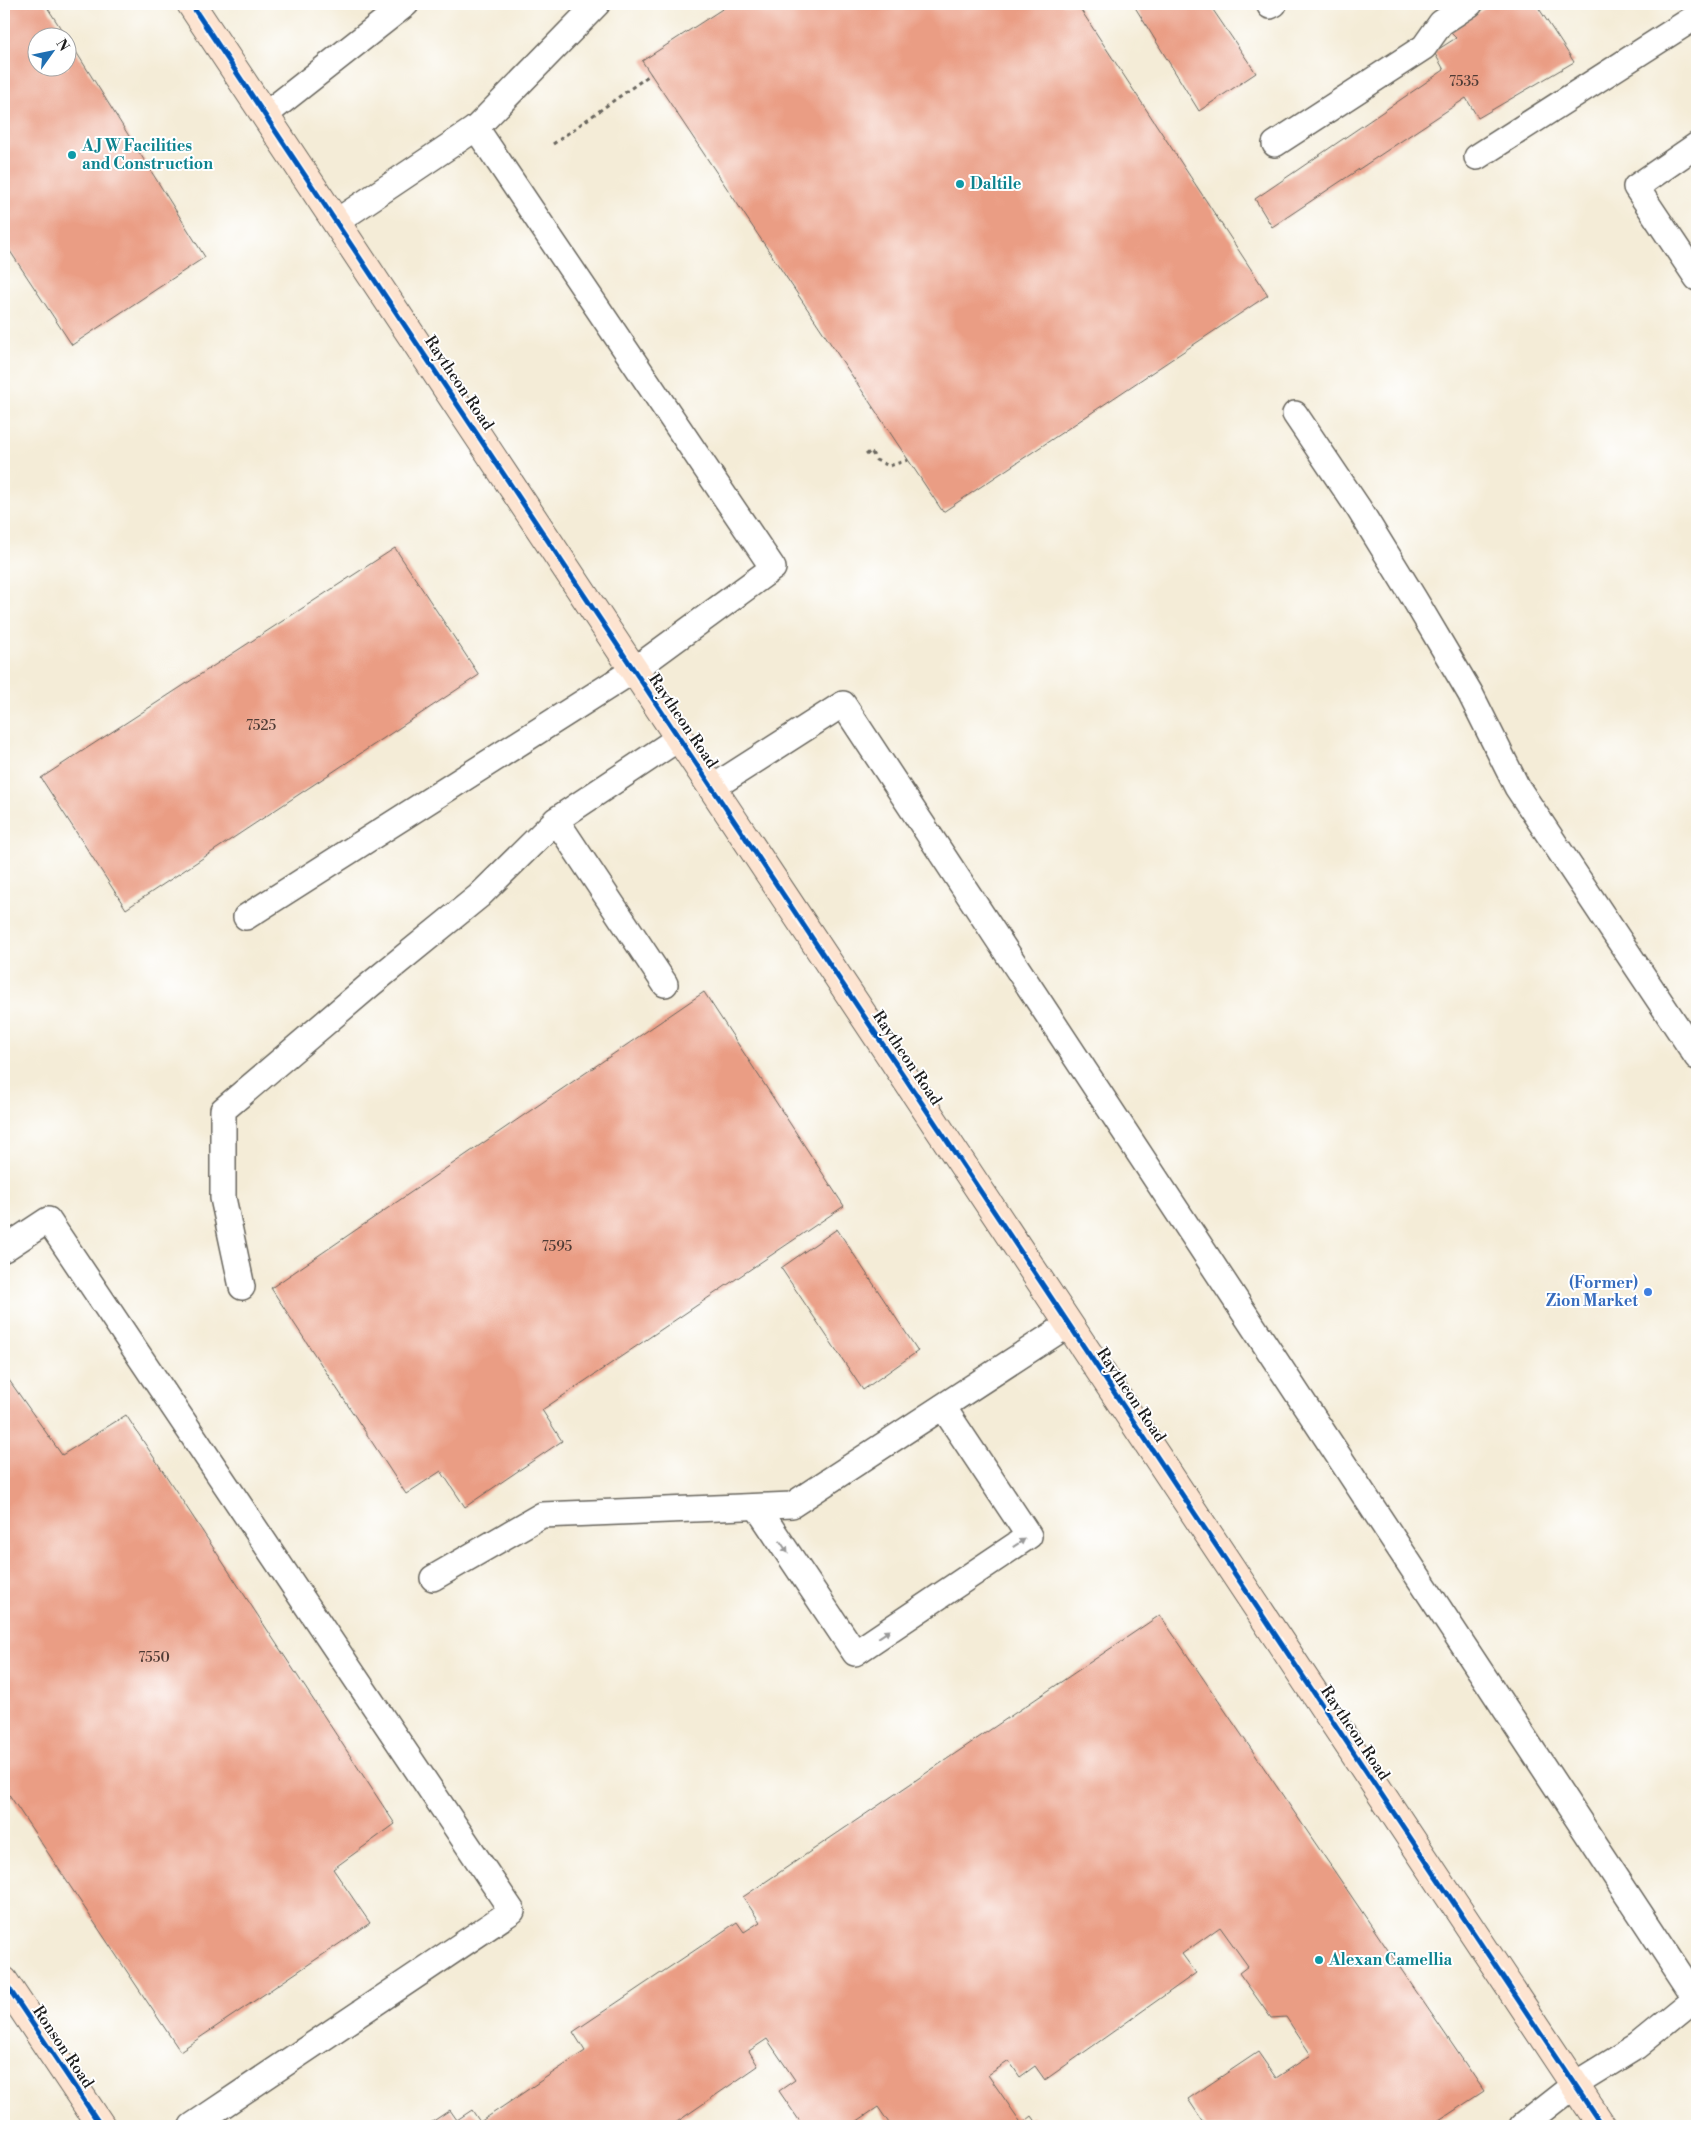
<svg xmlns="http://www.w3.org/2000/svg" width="1701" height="2130" font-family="'Libre Bodoni',serif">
<rect width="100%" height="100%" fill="#fff"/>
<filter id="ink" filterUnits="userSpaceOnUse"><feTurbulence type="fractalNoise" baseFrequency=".02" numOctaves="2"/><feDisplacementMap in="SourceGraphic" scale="10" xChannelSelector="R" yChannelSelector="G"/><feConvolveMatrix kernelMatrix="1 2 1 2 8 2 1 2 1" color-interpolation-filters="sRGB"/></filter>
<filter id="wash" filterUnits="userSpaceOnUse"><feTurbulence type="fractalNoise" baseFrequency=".0096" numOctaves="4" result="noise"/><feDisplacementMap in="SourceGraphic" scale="20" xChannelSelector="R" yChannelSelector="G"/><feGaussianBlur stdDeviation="1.12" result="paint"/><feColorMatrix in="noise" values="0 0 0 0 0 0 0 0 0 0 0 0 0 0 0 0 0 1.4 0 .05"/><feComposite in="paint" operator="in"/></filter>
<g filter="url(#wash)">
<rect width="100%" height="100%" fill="#f4ecd7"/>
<g id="blocks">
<g fill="#ea9d84">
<polygon points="4,4 45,4 67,38 38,38 38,68 68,68 68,39 205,257 72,345 4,242"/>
<polygon points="730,4 1077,4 1268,295 943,512 642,61"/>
<polygon points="1133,4 1209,4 1256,73 1199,111"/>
<polygon points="1491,4 1536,4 1574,62 1478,118 1466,98 1272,227 1255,199 1444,70 1434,52 1456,38 1450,32"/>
<polygon points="395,548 479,675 126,909 41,778"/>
<polygon points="704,992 844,1206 542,1410 562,1441 465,1507 441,1471 406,1494 271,1288"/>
<polygon points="837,1229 918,1351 863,1390 781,1268"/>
<polygon points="4,1373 62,1455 126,1415 395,1824 333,1869 370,1923 180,2051 4,1787"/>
<polygon points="1160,1615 1484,2091 1431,2126 1206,2126 1188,2099 1258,2052 1276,2078 1311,2055 1286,2017 1271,2018 1239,1973 1248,1966 1220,1927 1182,1954 1196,1973 1045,2080 1035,2066 1020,2077 1009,2061 988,2075 1022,2124 1032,2116 1039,2126 891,2126 878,2107 850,2126 803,2126 779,2091 795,2080 767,2039 749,2051 758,2066 671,2126 426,2126 450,2110 457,2120 472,2110 480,2122 585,2051 573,2032 737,1922 744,1932 760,1922 743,1897"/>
</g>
</g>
</g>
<g filter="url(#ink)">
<use href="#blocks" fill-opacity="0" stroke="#68655d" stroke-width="1"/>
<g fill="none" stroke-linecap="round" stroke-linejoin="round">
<g stroke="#68655d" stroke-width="28">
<g id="lane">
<polyline points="1270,6 1274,4"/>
<polyline points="265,115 406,4"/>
<polyline points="476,128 597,4"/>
<polyline points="1275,144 1424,47 1441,23 1470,4"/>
<polyline points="1697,145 1636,187 1697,278"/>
<polyline points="1477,157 1697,16"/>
<polyline points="1295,414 1359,509 1415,600 1470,693 1517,787 1697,1057"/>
<polyline points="712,788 843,704 1697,2000"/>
<polyline points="246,917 634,670 773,568 476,128 336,222"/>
<polyline points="665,984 556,820 679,738"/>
<polyline points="4,1249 48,1220 512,1911 192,2126"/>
<polyline points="242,1287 223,1198 223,1110 371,984 479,896 556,820"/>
<polyline points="757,1507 855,1653 1029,1536 943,1407"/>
<polyline points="433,1578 542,1515 792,1505 1069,1324"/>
<polyline points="1522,2126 1574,2085 1637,2046 1697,1997"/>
</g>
</g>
<g stroke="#68655d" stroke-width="30">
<g id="secondary">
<polyline points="191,4 1602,2126"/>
<polyline points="4,1981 101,2126"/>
</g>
</g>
<g stroke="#68655d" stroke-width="3" stroke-dasharray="4 4" stroke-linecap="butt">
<polyline points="553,144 651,74"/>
<polyline points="866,455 871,451 876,460 889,466 908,460"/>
</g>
<use href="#lane" stroke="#fff" stroke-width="25"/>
<use href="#secondary" stroke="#fde4d1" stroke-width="28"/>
<g stroke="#fff" stroke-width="8">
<g id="cycleway">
<polyline points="191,4 1602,2126"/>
<polyline points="4,1981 101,2126"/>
</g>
</g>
<use href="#cycleway" stroke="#0057b8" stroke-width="5"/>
</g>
<defs><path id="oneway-solid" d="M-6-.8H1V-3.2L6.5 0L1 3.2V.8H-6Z" transform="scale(1.25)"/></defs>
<g fill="#999">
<use href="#oneway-solid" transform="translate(1019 1543) rotate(-34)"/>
<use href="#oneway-solid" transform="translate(784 1547) rotate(56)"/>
<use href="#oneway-solid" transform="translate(884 1634) rotate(-34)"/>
</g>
</g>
<g fill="#0f9aa8" stroke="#fff" stroke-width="2">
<circle cx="72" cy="155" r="5"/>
<circle cx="960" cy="184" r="5"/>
<circle cx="1319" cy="1960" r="5"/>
</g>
<circle fill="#3f7fe0" stroke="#fff" stroke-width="2" cx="1648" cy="1292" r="5"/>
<g text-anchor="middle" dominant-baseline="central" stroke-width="4" stroke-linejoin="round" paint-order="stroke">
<g font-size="14" fill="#503c36">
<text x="1464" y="82">7535</text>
<text x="261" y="726">7525</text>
<text x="557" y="1247">7595</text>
<text x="154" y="1658">7550</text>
</g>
<g font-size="16" font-weight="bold" fill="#0d838f" stroke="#fff" text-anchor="start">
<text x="82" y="146">A J W Facilities<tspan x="82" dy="18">and Construction</tspan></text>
<text x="970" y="184">Daltile</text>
<text x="1329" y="1960">Alexan Camellia</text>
</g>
<g font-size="16" fill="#1c1c1c" stroke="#fff">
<text transform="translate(459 383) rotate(56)">Raytheon Road</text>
<text transform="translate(683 721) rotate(56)">Raytheon Road</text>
<text transform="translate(907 1058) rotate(56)">Raytheon Road</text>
<text transform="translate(1131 1395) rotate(56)">Raytheon Road</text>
<text transform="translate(1355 1733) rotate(56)">Raytheon Road</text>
<text transform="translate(63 2047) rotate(56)">Ronson Road</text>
</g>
<g font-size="16" font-weight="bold" fill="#366cbe" stroke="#fff" text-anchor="end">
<text x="1638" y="1283">(Former)<tspan x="1638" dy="18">Zion Market</tspan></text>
</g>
</g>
<rect width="1701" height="2130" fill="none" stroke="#fff" stroke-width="20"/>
<g transform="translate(52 52) rotate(57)"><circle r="24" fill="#ffffff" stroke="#a4a4a4"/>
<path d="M0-4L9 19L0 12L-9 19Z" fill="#1f6fb2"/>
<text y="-8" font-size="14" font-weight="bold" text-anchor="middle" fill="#1c1c1c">N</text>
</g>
</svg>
